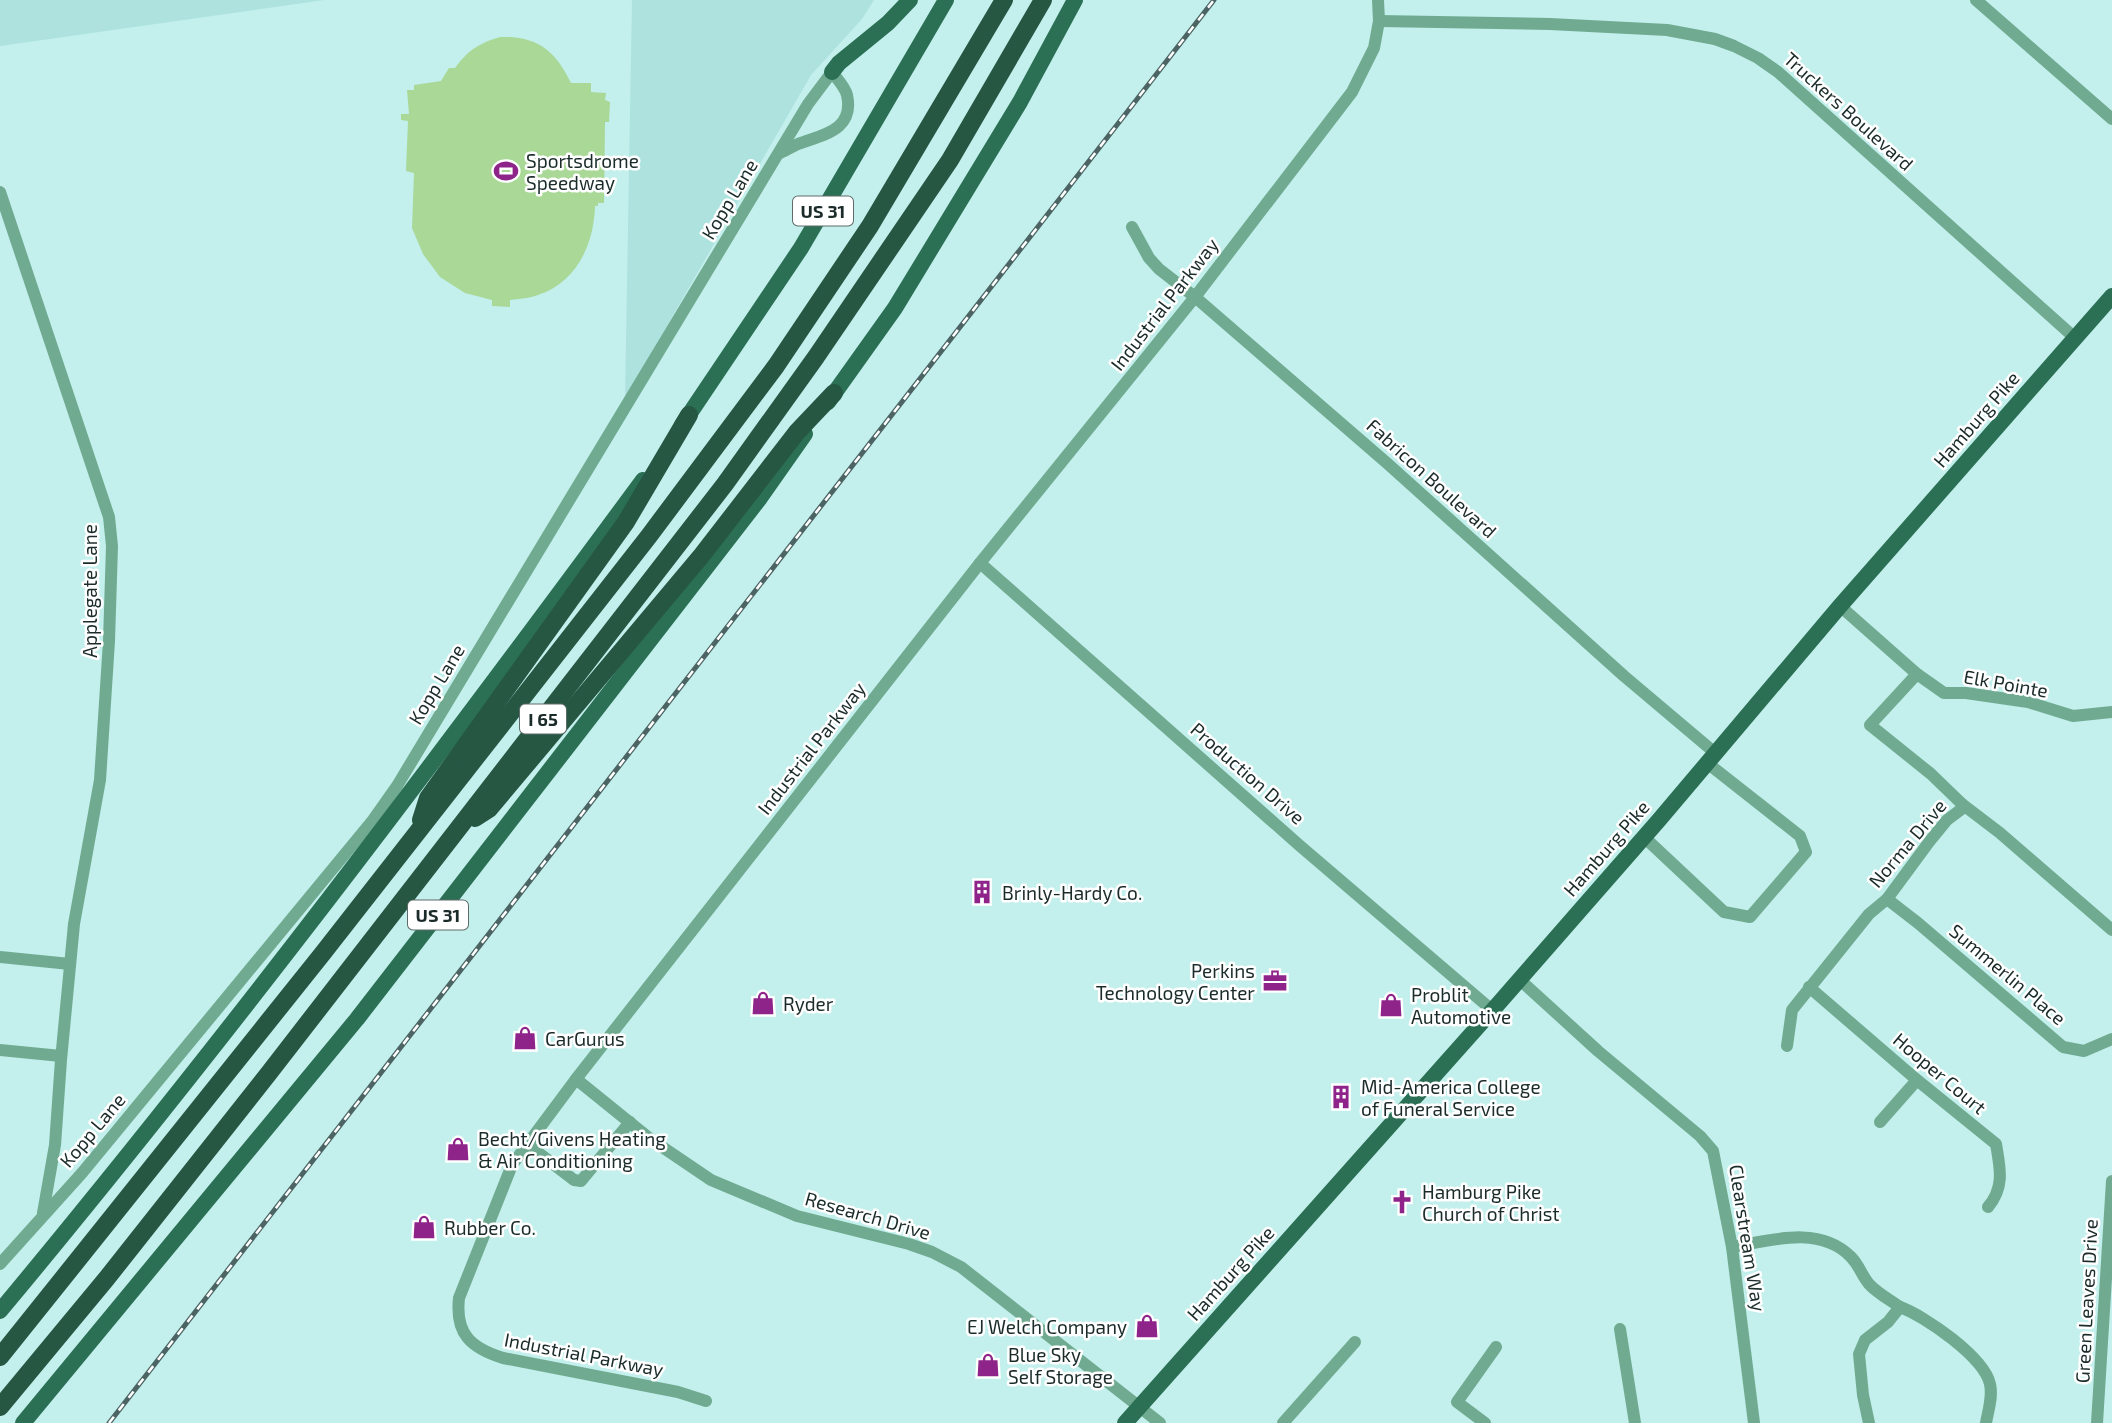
<svg xmlns="http://www.w3.org/2000/svg" width="2112" height="1423" font-family="'Exo 2',sans-serif">
<rect width="100%" height="100%" fill="#c3efec"/>
<g fill="#aee2df">
<polygon points="0,0 324,0 0,46"/>
<polygon points="632,0 874,0 862,19 811,75 625,399"/>
</g>
<path fill="#a9d897" d="M500 37C537 36 555 50 571 83H591V92L606 93 605 100 610 102 609 122H605L604 203H598V206H595C594 244 577 282 538 295 530 298 519 299 510 300V307L492 306V300L465 293 440 277 423 254 412 228 414 173 406 171 408 121 401 120V114H409L407 90H414V85L441 81 449 68H455C468 50 480 43 500 37Z"/>
<g fill="none" stroke-linecap="round" stroke-linejoin="round">
<g stroke="#70ab91" stroke-width="12">
<polyline points="1976,0 2112,119"/>
<polyline points="1379,21 1550,24 1667,30 1715,39 1734,46 1758,58 1778,72 2075,338"/>
<polyline points="0,192 109,517 112,546 109,641 100,780 74,924 61,1060 55,1145 43,1213"/>
<polyline points="1132,227 1149,258 1159,269 1195,297 1388,464 1624,676 1714,752"/>
<polyline points="980,563 1299,845 1492,1010"/>
<polyline points="1840,606 1917,674 1944,693 1966,693 2028,702 2073,716 2112,712"/>
<polyline points="1917,674 1870,725 1931,774 1962,804 2000,833 2112,930"/>
<polyline points="1644,837 1724,912 1750,917 1806,852 1800,836 1706,762"/>
<polyline points="1887,899 1918,923 2063,1047 2084,1051 2112,1039"/>
<polyline points="0,957 70,964"/>
<polyline points="1519,979 1598,1051 1700,1136 1713,1151 1732,1247 1754,1423"/>
<path d="M1809 987 1917 1080 1996 1144C2000 1168 2005 1187 1988 1207"/>
<polyline points="1787,1046 1792,1010 1869,914 1887,899 1929,842 1947,820 1963,808 1962,804"/>
<polyline points="0,1050 61,1056"/>
<polyline points="576,1079 649,1138 711,1180 797,1216 909,1244 932,1252 961,1267 1160,1423"/>
<polyline points="1880,1122 1917,1080"/>
<polyline points="527,1144 574,1180 581,1181 630,1122"/>
<path d="M1732 1247C1771 1240 1820 1225 1851 1257 1859 1265 1862 1276 1869 1284 1877 1293 1890 1300 1900 1307"/>
<path d="M0 1264 82 1173 373 820 397 786 808 104 832 72C837 79 845 87 847 95 855 131 821 135 798 144 791 147 785 151 778 154"/>
<polyline points="1620,1329 1635,1423"/>
<path d="M706 1401 678 1392 503 1358C471 1348 455 1334 459 1298L512 1165 576 1079 980 563 1195 297 1352 92 1374 48 1379 21 1378 0"/>
<polyline points="1283,1423 1355,1342"/>
<polyline points="1485,1423 1457,1402 1496,1347"/>
<path d="M1869 1423 1863 1395 1859 1354 1865 1340 1888 1322 1900 1307C1925 1316 1984 1357 1990 1384 1993 1397 1988 1411 1986 1423"/>
<polyline points="2097,1423 2112,1181"/>
</g>
<g stroke="#2b7055" stroke-width="16">
<polyline points="832,72 839,63 888,23 910,0"/>
<polyline points="828,402 895,308 1020,102 1075,0"/>
<polyline points="682,425 801,248 946,0"/>
<path d="M0 1311C224 1042 435 762 643 480"/>
<polyline points="23,1423 357,1019 760,498 805,434"/>
<polyline points="1125,1423 1499,1003 1659,820 1840,606 2112,296"/>
</g>
<g stroke="#255743" stroke-width="18">
<polyline points="475,818 489,809 702,555 797,432 834,393"/>
<polyline points="421,820 428,798 626,522 689,415"/>
<polyline points="0,1357 323,953 649,536 776,366 870,226 1004,0"/>
<polyline points="0,1407 107,1278 269,1073 725,484 816,357 950,160 1043,0"/>
</g>
<g stroke="#4c6564" stroke-width="5">
<polyline id="rail" points="109,1423 1214,0"/>
</g>
<use href="#rail" stroke="#fff" stroke-width="2.5" stroke-dasharray="8" stroke-linecap="butt"/>
</g>
<defs>
<g id="stadium-bare" transform="scale(1.89)"><path d="M0-5a6.5 5 0 1 0 0 10a6.5 5 0 1 0 0-10ZM-3.5-1.8h7v3.6h-7Z" fill="#8e2489" stroke="#fff" stroke-width="2.5" paint-order="stroke"/></g>
<g id="building-bare" transform="scale(1.89)"><path d="M-4-6H4V6H1V3H-1V6H-4ZM-2.5-4.3h1.7v1.8h-1.7ZM.8-4.3h1.7v1.8H.8ZM-2.5-1h1.7V.8h-1.7ZM.8-1h1.7V.8H.8Z" fill="#8e2489" stroke="#fff" stroke-width="2.5" paint-order="stroke"/></g>
<g id="office-bare" transform="scale(1.89)"><path d="M-6-3h4V-5.5h4V-3h4V5H-6ZM-1-4.5V-3h2v-1.5ZM-6 0V1H6V0Z" fill="#8e2489" stroke="#fff" stroke-width="2.5" paint-order="stroke"/></g>
<g id="shop-bare" transform="scale(1.89)"><path d="M-5-2.5h2.3a2.7 3.5 0 0 1 5.4 0H5L5.5 6h-11ZM-1.5-2.5h3a1.5 2.3 0 0 0-3 0Z" fill="#8e2489" stroke="#fff" stroke-width="2.5" paint-order="stroke"/></g>
<g id="church-bare" transform="scale(1.89)"><path d="M-1.2-6h2.4v3.5h3.3v2.4h-3.3V6h-2.4V-.1h-3.3v-2.4h3.3Z" fill="#8e2489" stroke="#fff" stroke-width="2.5" paint-order="stroke"/></g>
</defs>
<g fill-rule="evenodd">
<use href="#stadium-bare" x="506" y="171"/>
<use href="#building-bare" x="982" y="892"/>
<use href="#office-bare" x="1275" y="981"/>
<use href="#shop-bare" x="763" y="1003"/>
<use href="#shop-bare" x="1391" y="1005"/>
<use href="#shop-bare" x="525" y="1038"/>
<use href="#building-bare" x="1341" y="1097"/>
<use href="#shop-bare" x="458" y="1149"/>
<use href="#church-bare" x="1402" y="1202"/>
<use href="#shop-bare" x="424" y="1227"/>
<use href="#shop-bare" x="1147" y="1326"/>
<use href="#shop-bare" x="988" y="1365"/>
</g>
<g text-anchor="middle" dominant-baseline="central" stroke-width="5" stroke-linejoin="round" paint-order="stroke">
<g fill="#fff" stroke="#5f6b6a" stroke-width="2">
<rect x="793" y="196.5" width="60" height="29" rx="5"/>
<rect x="520" y="704.5" width="46" height="29" rx="5"/>
<rect x="408" y="900.5" width="60" height="29" rx="5"/>
</g>
<g font-size="18" font-weight="bold" fill="#1a2b2a">
<text x="823" y="211">US 31</text>
<text x="543" y="719">I 65</text>
<text x="438" y="915">US 31</text>
</g>
<g font-size="19" fill="#1a2b2a" stroke="#fff">
<text transform="translate(1849 111) rotate(42)">Truckers Boulevard</text>
<text transform="translate(729 199) rotate(-59)">Kopp Lane</text>
<text transform="translate(1164 304) rotate(-52)">Industrial Parkway</text>
<text transform="translate(1976 419) rotate(-49)">Hamburg Pike</text>
<text transform="translate(1432 478) rotate(42)">Fabricon Boulevard</text>
<text transform="translate(89 591) rotate(-90)">Applegate Lane</text>
<text transform="translate(2006 683) rotate(10)">Elk Pointe</text>
<text transform="translate(436 684) rotate(-59)">Kopp Lane</text>
<text transform="translate(811 748) rotate(-52)">Industrial Parkway</text>
<text transform="translate(1248 773) rotate(41)">Production Drive</text>
<text transform="translate(1907 843) rotate(-50)">Norma Drive</text>
<text transform="translate(1606 848) rotate(-49)">Hamburg Pike</text>
<text transform="translate(2008 974) rotate(40)">Summerlin Place</text>
<text transform="translate(1940 1073) rotate(40)">Hooper Court</text>
<text transform="translate(92 1130) rotate(-50)">Kopp Lane</text>
<text transform="translate(868 1215) rotate(16)">Research Drive</text>
<text transform="translate(1748 1238) rotate(81)">Clearstream Way</text>
<text transform="translate(1230 1273) rotate(-48)">Hamburg Pike</text>
<text transform="translate(2086 1301) rotate(-87)">Green Leaves Drive</text>
<text transform="translate(584 1354) rotate(11)">Industrial Parkway</text>
</g>
<g font-size="19" fill="#1a2b2a" stroke="#fff" text-anchor="start">
<text x="526" y="160">Sportsdrome<tspan x="526" dy="22">Speedway</tspan></text>
<text x="1002" y="892">Brinly-Hardy Co.</text>
<text x="1255" y="970" text-anchor="end">Perkins<tspan x="1255" dy="22">Technology Center</tspan></text>
<text x="1411" y="994">Problit<tspan x="1411" dy="22">Automotive</tspan></text>
<text x="783" y="1003">Ryder</text>
<text x="545" y="1038">CarGurus</text>
<text x="1361" y="1086">Mid-America College<tspan x="1361" dy="22">of Funeral Service</tspan></text>
<text x="478" y="1138">Becht/Givens Heating<tspan x="478" dy="22">&amp; Air Conditioning</tspan></text>
<text x="1422" y="1191">Hamburg Pike<tspan x="1422" dy="22">Church of Christ</tspan></text>
<text x="444" y="1227">Rubber Co.</text>
<text x="1127" y="1326" text-anchor="end">EJ Welch Company</text>
<text x="1008" y="1354">Blue Sky<tspan x="1008" dy="22">Self Storage</tspan></text>
</g>
</g>
</svg>
